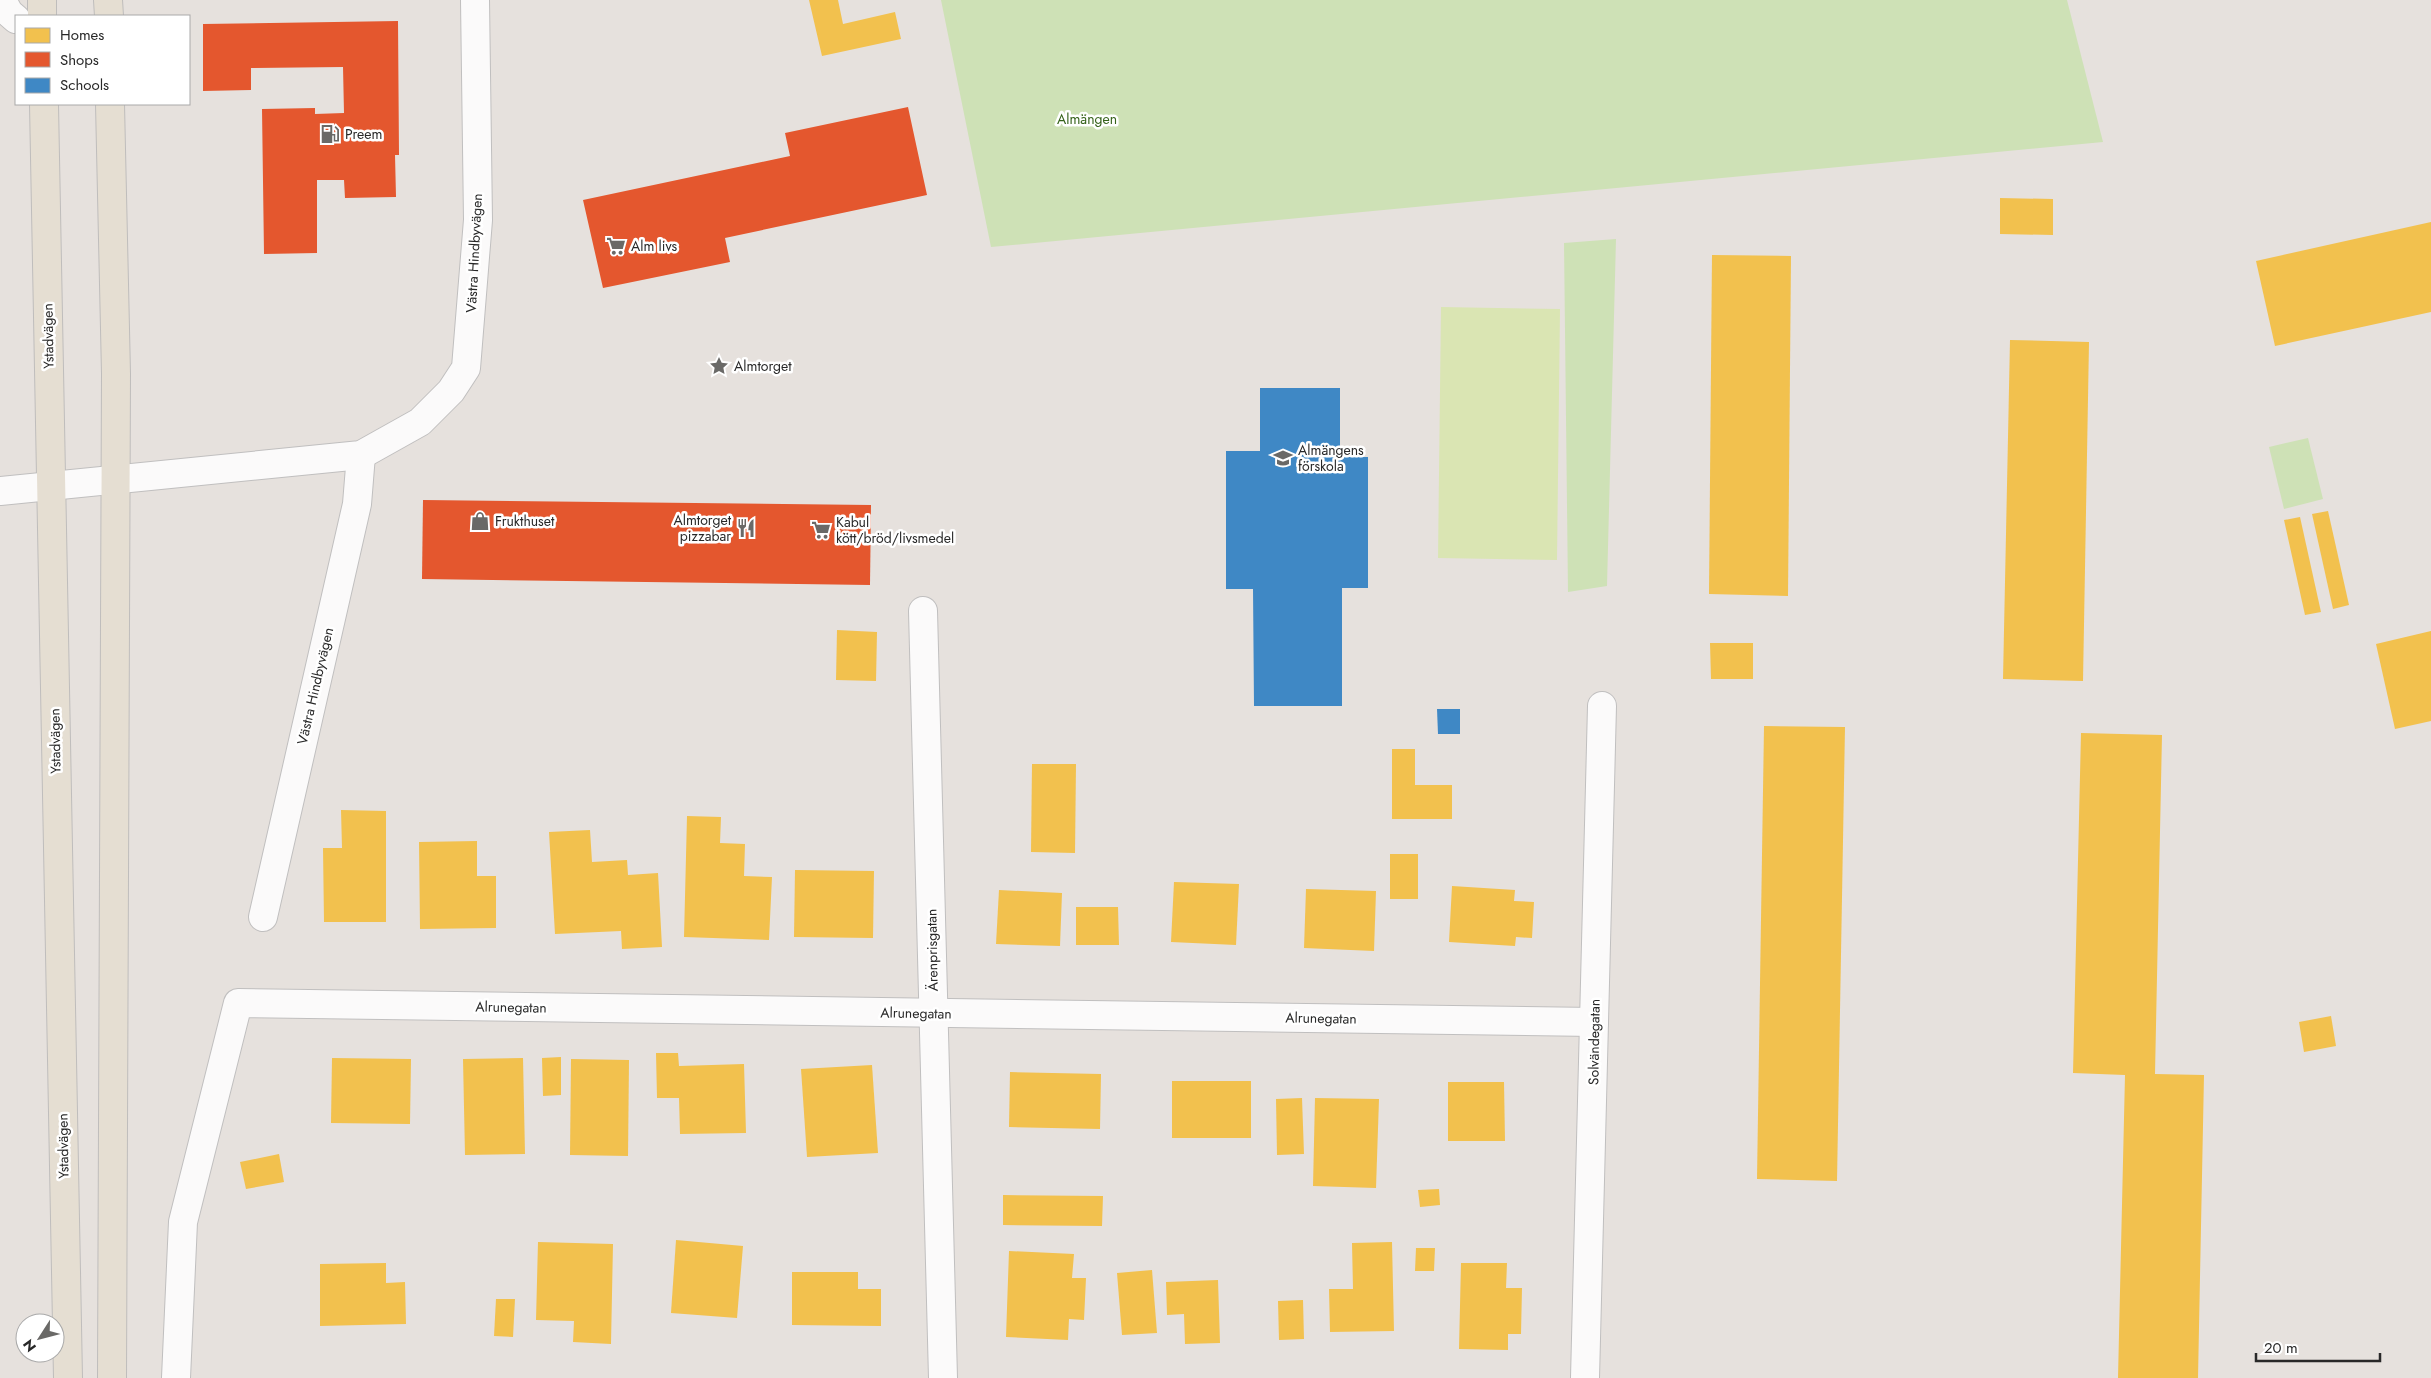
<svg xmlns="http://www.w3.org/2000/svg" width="2431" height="1378" font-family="Jost,sans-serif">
<rect width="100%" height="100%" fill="#e6e1dd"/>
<g fill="#cee1b6">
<polygon points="941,0 2067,0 2103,142 991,247"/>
<polygon points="1616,239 1607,586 1568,592 1564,243"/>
<polygon points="2308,438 2323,499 2284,509 2269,447"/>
</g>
<polygon fill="#dae5b3" points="1441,307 1560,309 1557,560 1438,558"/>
<g fill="#f2c14e">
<polygon points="809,0 838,0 843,24 895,12 901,39 822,56"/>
<polygon points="2000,198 2053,199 2053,235 2000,234"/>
<polygon points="2431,222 2431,312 2275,346 2256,261"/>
<polygon points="1712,255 1791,256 1788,596 1709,594"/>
<polygon points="2010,340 2089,342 2083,681 2003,679"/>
<polygon points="2328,511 2349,605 2333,609 2312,514"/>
<polygon points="2300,517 2321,612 2305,615 2284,520"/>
<polygon points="837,630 877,632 876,681 836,680"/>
<polygon points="2431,631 2431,721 2395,729 2376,644"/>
<polygon points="1710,643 1753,643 1753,679 1711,679"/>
<polygon points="1764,726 1845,727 1837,1181 1757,1179"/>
<polygon points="2081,733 2162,735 2155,1074 2204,1075 2198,1378 2118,1378 2125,1075 2073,1073"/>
<polygon points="1392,749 1415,749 1415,785 1452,785 1452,819 1392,819"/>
<polygon points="1032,764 1076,764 1075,853 1031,852"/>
<polygon points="341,810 386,811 386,922 324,922 323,848 342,848"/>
<polygon points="687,816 721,817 720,843 745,844 744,876 772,877 769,940 684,937"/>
<polygon points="590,830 592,862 627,860 628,875 658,873 662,947 622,949 621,931 555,934 549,832"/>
<polygon points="477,841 477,876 496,876 496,928 420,929 419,842"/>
<rect x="1390" y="854" width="28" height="45"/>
<polygon points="795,870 874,871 873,938 794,937"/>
<polygon points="1174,882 1239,884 1236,945 1171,942"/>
<polygon points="1452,886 1515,890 1514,901 1534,902 1532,938 1516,937 1515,946 1449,942"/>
<polygon points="1306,889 1376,891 1374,951 1304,948"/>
<polygon points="999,890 1062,893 1060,946 996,944"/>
<polygon points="1076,907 1118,907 1119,945 1076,945"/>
<polygon points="2331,1016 2336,1046 2304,1052 2299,1022"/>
<polygon points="656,1053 678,1053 679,1066 744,1064 746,1133 680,1134 679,1098 657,1098"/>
<polygon points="561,1057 561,1095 543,1096 542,1058"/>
<polygon points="332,1058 411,1059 410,1124 331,1123"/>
<polygon points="523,1058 525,1154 465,1155 463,1059"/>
<polygon points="571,1059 629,1060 628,1156 570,1155"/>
<polygon points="872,1065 878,1153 807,1157 801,1069"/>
<polygon points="1010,1072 1101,1074 1100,1129 1009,1127"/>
<rect x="1172" y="1081" width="79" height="57"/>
<polygon points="1448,1082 1504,1082 1505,1141 1448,1141"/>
<polygon points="1302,1098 1304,1154 1277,1155 1276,1099"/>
<polygon points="1315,1098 1379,1099 1376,1188 1313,1186"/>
<polygon points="279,1154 284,1182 246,1189 240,1162"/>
<polygon points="1439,1189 1440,1205 1420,1207 1418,1190"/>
<polygon points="1003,1195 1103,1196 1102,1226 1003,1225"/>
<polygon points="676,1240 743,1246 737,1318 671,1313"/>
<polygon points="538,1242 613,1244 611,1344 573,1342 574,1321 536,1320"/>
<polygon points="1392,1242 1394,1331 1330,1332 1329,1289 1353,1289 1352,1243"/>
<polygon points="1416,1248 1435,1248 1434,1271 1415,1271"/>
<polygon points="1009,1251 1074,1254 1072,1278 1086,1278 1084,1320 1069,1319 1068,1340 1006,1337"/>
<polygon points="386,1263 386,1283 405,1282 406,1324 320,1326 320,1264"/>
<polygon points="1461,1263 1507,1263 1506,1288 1522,1288 1521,1334 1508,1334 1508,1350 1459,1349"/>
<polygon points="1152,1270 1157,1333 1122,1335 1117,1273"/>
<polygon points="792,1272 858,1272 858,1289 881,1289 881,1326 792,1325"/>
<polygon points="1218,1280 1220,1343 1185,1344 1184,1314 1167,1315 1166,1282"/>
<polygon points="496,1299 515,1299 513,1337 494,1336"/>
<polygon points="1303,1300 1304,1339 1279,1340 1278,1301"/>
</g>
<g fill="#e4572e">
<polygon points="398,21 399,155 395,155 396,197 345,198 344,180 317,180 317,253 264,254 262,109 315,108 315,114 344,113 343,67 251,68 251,90 203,91 203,24"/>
<polygon points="908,107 927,195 725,238 730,262 603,288 583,200 790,156 785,133"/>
<polygon points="423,500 871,505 870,585 422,579"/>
</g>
<g fill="#3f88c5">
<polygon points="1260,388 1340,388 1340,457 1368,457 1368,588 1342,588 1342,706 1254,706 1253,589 1226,589 1226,451 1260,451"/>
<polygon points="1437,709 1460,709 1460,734 1438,734"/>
</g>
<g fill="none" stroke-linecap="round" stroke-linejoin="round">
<g stroke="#c0bfbf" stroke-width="30">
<g id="minor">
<polyline points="2,0 9,13 16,19"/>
<polyline points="0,491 361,455 420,422 451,391 466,368 478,220 475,0"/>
<polyline points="923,611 943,1378"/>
<polyline points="263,917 357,504 361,455"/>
<polyline points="176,1378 183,1222 238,1003 1594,1022"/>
<polyline points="1585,1378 1602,706"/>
</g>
</g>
<g stroke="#bfbdbc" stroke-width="30">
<g id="major">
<polyline points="42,0 42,16"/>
<polyline points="108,0 109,16"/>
<polyline points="44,104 68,1378"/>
<polyline points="110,104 116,374 112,1378"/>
</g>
</g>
<use href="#minor" stroke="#fbfafa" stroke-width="28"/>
<use href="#major" stroke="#e5ded2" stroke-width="28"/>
</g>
<defs>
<g id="fuel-bare" transform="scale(1.5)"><path d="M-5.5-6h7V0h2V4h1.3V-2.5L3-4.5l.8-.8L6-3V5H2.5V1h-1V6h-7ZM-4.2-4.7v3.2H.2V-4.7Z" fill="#6a6967" stroke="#fff" stroke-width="2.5" paint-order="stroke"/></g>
<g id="supermarket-bare" transform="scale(1.5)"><path d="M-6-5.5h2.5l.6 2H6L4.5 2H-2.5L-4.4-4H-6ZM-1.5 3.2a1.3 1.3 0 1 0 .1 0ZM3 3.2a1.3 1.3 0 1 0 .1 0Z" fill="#6a6967" stroke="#fff" stroke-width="2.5" paint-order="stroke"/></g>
<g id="sight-bare" transform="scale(1.5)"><path d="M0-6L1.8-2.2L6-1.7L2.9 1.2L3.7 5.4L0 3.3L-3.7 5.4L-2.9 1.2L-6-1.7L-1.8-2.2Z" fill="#6a6967" stroke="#fff" stroke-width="2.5" paint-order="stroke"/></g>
<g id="school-bare" transform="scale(1.5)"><path d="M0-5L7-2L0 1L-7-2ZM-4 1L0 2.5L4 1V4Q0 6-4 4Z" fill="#6a6967" stroke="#fff" stroke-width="2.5" paint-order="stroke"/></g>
<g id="shop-bare" transform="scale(1.5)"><path d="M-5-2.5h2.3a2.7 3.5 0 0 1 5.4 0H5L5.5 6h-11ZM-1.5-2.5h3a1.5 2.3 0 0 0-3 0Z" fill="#6a6967" stroke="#fff" stroke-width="2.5" paint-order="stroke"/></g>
<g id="restaurant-bare" transform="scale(1.5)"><path d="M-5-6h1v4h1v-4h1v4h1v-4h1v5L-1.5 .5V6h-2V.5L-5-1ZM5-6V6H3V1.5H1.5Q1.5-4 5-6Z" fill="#6a6967" stroke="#fff" stroke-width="2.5" paint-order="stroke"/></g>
</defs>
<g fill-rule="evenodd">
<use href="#fuel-bare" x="330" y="134"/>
<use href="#supermarket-bare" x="616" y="246"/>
<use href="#sight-bare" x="719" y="366"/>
<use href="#school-bare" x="1283" y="458"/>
<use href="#shop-bare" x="480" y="521"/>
<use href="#restaurant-bare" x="746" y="528"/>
<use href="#supermarket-bare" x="821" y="530"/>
</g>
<g text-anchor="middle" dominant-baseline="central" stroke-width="5" stroke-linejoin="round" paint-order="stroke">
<g font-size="14" fill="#35621a" stroke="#fff">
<text x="1087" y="119">Almängen</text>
</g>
<g font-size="14" fill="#282828" stroke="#fff" text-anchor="start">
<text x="345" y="134">Preem</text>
<text x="631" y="246">Alm livs</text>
<text x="734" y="366">Almtorget</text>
<text x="1298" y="450">Almängens<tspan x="1298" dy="16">förskola</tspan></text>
<text x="731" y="520" text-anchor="end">Almtorget<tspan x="731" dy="16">pizzabar</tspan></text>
<text x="495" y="521">Frukthuset</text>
<text x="836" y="522">Kabul<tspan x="836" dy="16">kött/bröd/livsmedel</tspan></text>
</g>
<g font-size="14" fill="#282828" stroke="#fff">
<text transform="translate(474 253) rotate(-87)">Västra Hindbyvägen</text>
<text transform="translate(48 336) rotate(-91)">Ystadvägen</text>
<text transform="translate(315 686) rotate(-77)">Västra Hindbyvägen</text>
<text transform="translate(55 741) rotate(-91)">Ystadvägen</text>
<text transform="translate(932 950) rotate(-91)">Ärenprisgatan</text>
<text transform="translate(511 1007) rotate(1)">Alrunegatan</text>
<text transform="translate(916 1013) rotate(1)">Alrunegatan</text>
<text transform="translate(1321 1018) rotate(1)">Alrunegatan</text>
<text transform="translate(1594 1042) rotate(-89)">Solvändegatan</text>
<text transform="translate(63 1146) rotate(-91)">Ystadvägen</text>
</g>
</g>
<rect x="15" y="15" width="175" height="90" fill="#ffffff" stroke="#a9a9a9"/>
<rect x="25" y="28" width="25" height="15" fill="#f2c14e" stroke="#a9a9a9"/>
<text x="60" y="40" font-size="15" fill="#282828">Homes</text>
<rect x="25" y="52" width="25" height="15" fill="#e4572e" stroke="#a9a9a9"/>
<text x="60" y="65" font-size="15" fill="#282828">Shops</text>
<rect x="25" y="78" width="25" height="15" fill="#3f88c5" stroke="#a9a9a9"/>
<text x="60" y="90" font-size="15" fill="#282828">Schools</text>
<g transform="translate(40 1338) rotate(234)"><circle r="24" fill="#ffffff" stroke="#a9a9a9"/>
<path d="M0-4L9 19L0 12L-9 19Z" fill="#6a6967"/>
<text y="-8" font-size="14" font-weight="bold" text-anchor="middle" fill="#282828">N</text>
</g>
<path d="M2256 1353v8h124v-8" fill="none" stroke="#282828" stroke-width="2.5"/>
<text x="2264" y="1353" font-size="15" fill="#282828" stroke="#ffffff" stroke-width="4" paint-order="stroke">20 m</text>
</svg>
